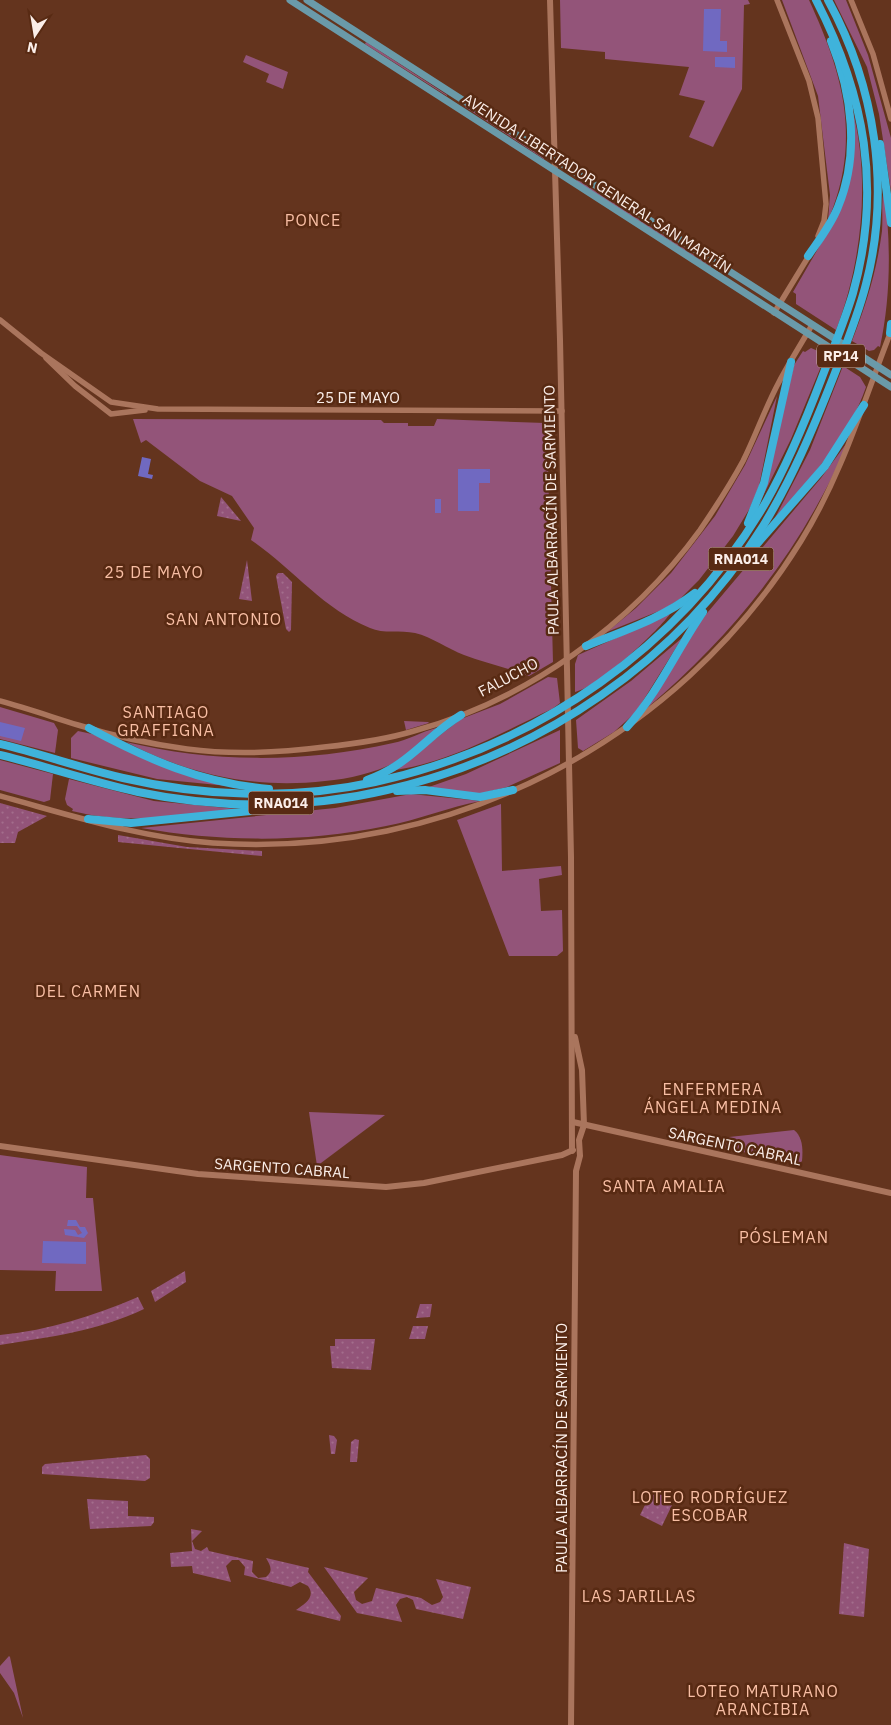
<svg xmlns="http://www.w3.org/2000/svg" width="891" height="1725" font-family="'IBM Plex Sans',sans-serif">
<defs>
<pattern id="park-dots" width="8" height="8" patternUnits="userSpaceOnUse" patternTransform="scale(1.25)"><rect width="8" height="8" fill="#935479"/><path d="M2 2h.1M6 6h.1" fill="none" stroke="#a36d8c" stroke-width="1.8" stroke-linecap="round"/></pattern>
</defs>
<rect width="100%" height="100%" fill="#64341e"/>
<g fill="#935479">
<polygon points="560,0 748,0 750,4 744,5 742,89 713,147 689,137 705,101 679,95 689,67 605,59 605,52 561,48"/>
<path d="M782 0H809C844 76 862 141 828 221L830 195 818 96Z"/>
<polygon points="834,0 846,0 868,55 891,138 891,191 879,114 867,67"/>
<polygon points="366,42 447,95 447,96 365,44"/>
<polygon points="246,55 288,72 283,89 266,82 269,74 243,62"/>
<polygon points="466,106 544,158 544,159 465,107"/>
<path d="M852 108C871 179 862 262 836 330L796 304V294L793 292 834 221 845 195Z"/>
<polygon points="578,180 711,266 711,267 576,181"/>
<path d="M884 189C891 241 891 297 880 347L878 346 874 350 869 351 852 341C866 305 877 270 882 231 883 217 881 202 884 189Z"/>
<polygon points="811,348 825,354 822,364 791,439 762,498 794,365 803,351 805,352"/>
<path d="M843 366 860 377 866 387C848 439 811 477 775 518L810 450Z"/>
<polygon points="777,396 759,486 750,508 733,536 699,580 680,599 664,609 607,632 636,608 671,573 715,516 745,465"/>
<path d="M133 419 381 420 384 423H408V426H434L437 419 545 423 547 426 553 662 529 676C508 668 485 663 464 655 448 649 432 637 415 633 401 630 383 634 370 628 324 610 292 568 251 540L254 528 232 496 200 481 146 440 141 443Z"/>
<path d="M846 444C839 466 826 489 815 509 771 587 714 651 647 708L697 625 821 478Z"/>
<path d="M670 614C655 634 599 686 575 692V664L578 655Z"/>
<polygon points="682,638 636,712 614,732 583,751 578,748 576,720 631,681"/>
<path d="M548 677 557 678 560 703 552 709C502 732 451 762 395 770L461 719 500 704Z"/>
<polygon points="0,707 54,723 58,730 55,753 0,739"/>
<polygon points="404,721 428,722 429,723 406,730"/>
<path d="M436 728C409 764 367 777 325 781 255 789 189 775 126 742 213 763 305 763 393 743 408 740 421 732 436 728Z"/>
<polygon points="560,730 560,763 507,787 479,794 429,787 466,774"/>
<polygon points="78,731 92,734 228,786 157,779 71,758 71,738"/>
<polygon points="0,760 53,774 50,800 44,802 0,790"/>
<path d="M69 779 154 801 237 809C181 816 128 825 72 811L73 809 67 805 65 799Z"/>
<path d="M411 794 481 801C449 807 418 820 386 826 305 843 222 842 141 828L335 808Z"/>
<polygon points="501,804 502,871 561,866 562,875 539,879 541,911 562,910 563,951 557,956 509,956 457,820"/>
<polygon points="309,1112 385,1115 317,1166"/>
<path d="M794 1130C803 1137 803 1150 802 1161L799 1164 720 1147 718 1144 720 1138Z"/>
<polygon points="0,1155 87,1167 86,1198 93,1198 102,1291 55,1291 56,1271 0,1270"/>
<polygon points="9,1656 10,1657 23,1718 14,1693 0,1673 0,1666"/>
</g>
<g fill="url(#park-dots)">
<polygon points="221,497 241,521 217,516"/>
<polygon points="247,560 252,601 239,599"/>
<polygon points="278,573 283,573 292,582 291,630 289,632 286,629 276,576"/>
<polygon points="0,803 47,816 18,832 15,843 0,843"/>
<polygon points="118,835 187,847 262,851 262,856 118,842"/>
<polygon points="185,1271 186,1282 155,1302 151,1291"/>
<path d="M138 1297 144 1309C98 1331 50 1337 0 1345V1335C50 1330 93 1316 138 1297Z"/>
<polygon points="420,1304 432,1304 430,1317 416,1318"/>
<polygon points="413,1326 428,1326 425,1339 409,1339"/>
<polygon points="335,1339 375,1339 371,1370 332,1368 330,1346 335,1346"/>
<polygon points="329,1435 334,1436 337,1440 335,1454 331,1454"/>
<polygon points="355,1439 359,1440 357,1462 350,1462 351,1442"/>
<polygon points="146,1455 150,1459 150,1478 145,1481 42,1474 42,1467 45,1464"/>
<polygon points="656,1492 674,1501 662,1526 640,1515 651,1493"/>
<polygon points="87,1499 128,1501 128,1516 154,1517 154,1522 151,1526 90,1529"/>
<path d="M191 1529 202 1531 192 1541 195 1549 201 1551 207 1547 209 1551 253 1561 252 1572 258 1578 266 1577C274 1571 270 1565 266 1558L309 1568 308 1572 341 1616 340 1621 296 1610C305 1604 316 1597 308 1586L300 1582 291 1587 244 1575 245 1567 239 1560H232L226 1566 231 1582 193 1573 192 1566 171 1567 170 1553 192 1551Z"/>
<polygon points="844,1543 869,1549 864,1617 839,1614"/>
<polygon points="324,1567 368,1578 354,1592 356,1600 362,1604 372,1601 376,1588 421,1598 432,1605 440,1602 443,1597 436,1579 471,1587 463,1619 416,1609 413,1600 407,1597 400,1599 396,1605 402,1622 357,1613"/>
</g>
<g fill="#7069c1">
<polygon points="704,9 721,9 720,41 727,41 727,52 703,51"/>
<polygon points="715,57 735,57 735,68 715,67"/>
<polygon points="142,457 151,459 148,474 153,475 152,479 138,476"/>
<polygon points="458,469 490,469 490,483 479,483 479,511 458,511"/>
<rect x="435" y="499" width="6" height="14"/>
<polygon points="0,722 25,728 21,741 0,736"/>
<polygon points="68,1220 76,1220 80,1227 85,1227 88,1233 84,1238 65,1235 64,1229 75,1230 78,1235 82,1233 77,1226 67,1226"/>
<polygon points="43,1241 86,1242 86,1264 42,1263"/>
</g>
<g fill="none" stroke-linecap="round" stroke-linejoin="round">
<g stroke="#aa755d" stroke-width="5.5">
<polyline points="777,0 809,81 818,118 826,204 824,221 818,236"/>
<polyline points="851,0 873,54 891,119"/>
<polyline points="774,313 810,254"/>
<polyline points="0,320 41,353 111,402 158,409 562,411"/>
<polyline points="46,358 75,386 111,414 145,410"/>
<path d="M0 701C26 708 52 717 78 725 113 736 150 744 187 749 233 755 278 753 324 747 354 744 384 740 414 731 527 700 631 625 700 530 715 508 730 485 743 461 756 435 765 408 779 382 789 363 801 344 812 325"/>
<path d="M0 796C70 815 140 838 213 843 449 859 676 743 801 541 842 475 863 403 891 331"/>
</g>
<g stroke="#aa755d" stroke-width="6">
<polyline points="550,0 560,340 571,857 572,1151"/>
<polyline points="573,1122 891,1193"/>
<polyline points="0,1146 198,1174 386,1187 424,1183 562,1155 573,1150"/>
<polyline points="571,1725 576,1171 580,1156 579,1140 584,1125 582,1070 575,1037"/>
</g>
<g stroke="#6a9aa9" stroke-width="7">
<polyline points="290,0 891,387"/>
<polyline points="307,0 891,375"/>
</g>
<g stroke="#3fb3db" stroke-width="8">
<polyline points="880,144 891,223"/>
<path d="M808 256C819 240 831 225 838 207 860 154 852 93 831 41"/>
<polyline points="890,333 891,324"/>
<polyline points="748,523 764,483 791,362"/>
<polyline points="750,552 825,466 864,405"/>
<path d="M586 646C623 631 663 618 695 593"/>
<path d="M627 727C656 696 678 648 703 612"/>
<path d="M89 728C149 760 201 783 269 789"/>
<path d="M0 744C41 754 81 768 123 778 205 797 293 800 375 782 538 746 681 647 766 502 788 463 805 422 821 380 832 351 844 323 853 293 882 189 865 95 816 0"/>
<path d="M0 755C46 766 91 782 138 792 219 809 306 809 387 790 540 755 679 661 763 526 792 479 813 429 833 378 845 347 858 316 866 284 891 188 875 86 828 0"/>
<path d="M367 780C411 764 425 737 461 715"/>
<polyline points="397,791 425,790 480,797 513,790"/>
<polyline points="88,819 131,823 292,807"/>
</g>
</g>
<g text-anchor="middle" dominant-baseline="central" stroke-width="5" stroke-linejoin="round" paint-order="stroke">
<g fill="#582a13" stroke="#cab3a9" stroke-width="1">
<rect x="817" y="344.5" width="48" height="23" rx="4"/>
<rect x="708.5" y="547.5" width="65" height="23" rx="4"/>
<rect x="248.5" y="791.5" width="65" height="23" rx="4"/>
</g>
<g font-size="14" font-weight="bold" fill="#fbeee9">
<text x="841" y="356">RP14</text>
<text x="741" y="559">RNA014</text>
<text x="281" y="803">RNA014</text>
</g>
<g font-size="15" fill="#fbeee9" stroke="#582a13">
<text transform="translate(597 183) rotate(33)">AVENIDA LIBERTADOR GENERAL SAN MARTÍN</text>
<text x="358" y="397">25 DE MAYO</text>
<text transform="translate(551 510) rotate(-91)">PAULA ALBARRACÍN DE SARMIENTO</text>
<text transform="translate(508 677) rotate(-28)">FALUCHO</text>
<text transform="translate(735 1146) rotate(12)">SARGENTO CABRAL</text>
<text transform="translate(282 1168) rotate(4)">SARGENTO CABRAL</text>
<text transform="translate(561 1448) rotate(-90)">PAULA ALBARRACÍN DE SARMIENTO</text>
</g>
<g font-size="16" letter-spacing="1" fill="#f8bea4" stroke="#582a13">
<text x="313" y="220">PONCE</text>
<text x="154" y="572">25 DE MAYO</text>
<text x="224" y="619">SAN ANTONIO</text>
<text x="166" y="712">SANTIAGO<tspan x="166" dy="18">GRAFFIGNA</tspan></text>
<text x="88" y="991">DEL CARMEN</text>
<text x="713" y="1089">ENFERMERA<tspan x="713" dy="18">ÁNGELA MEDINA</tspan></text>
<text x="664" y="1186">SANTA AMALIA</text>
<text x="784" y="1237">PÓSLEMAN</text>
<text x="710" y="1497">LOTEO RODRÍGUEZ<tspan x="710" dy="18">ESCOBAR</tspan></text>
<text x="639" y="1596">LAS JARILLAS</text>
<text x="763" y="1691">LOTEO MATURANO<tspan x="763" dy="18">ARANCIBIA</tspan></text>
</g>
</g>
<g transform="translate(35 35) rotate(192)" stroke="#582a13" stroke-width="4" paint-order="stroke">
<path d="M0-4L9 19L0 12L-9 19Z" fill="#fbeee9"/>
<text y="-8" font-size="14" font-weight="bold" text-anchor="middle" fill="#fbeee9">N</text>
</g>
</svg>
